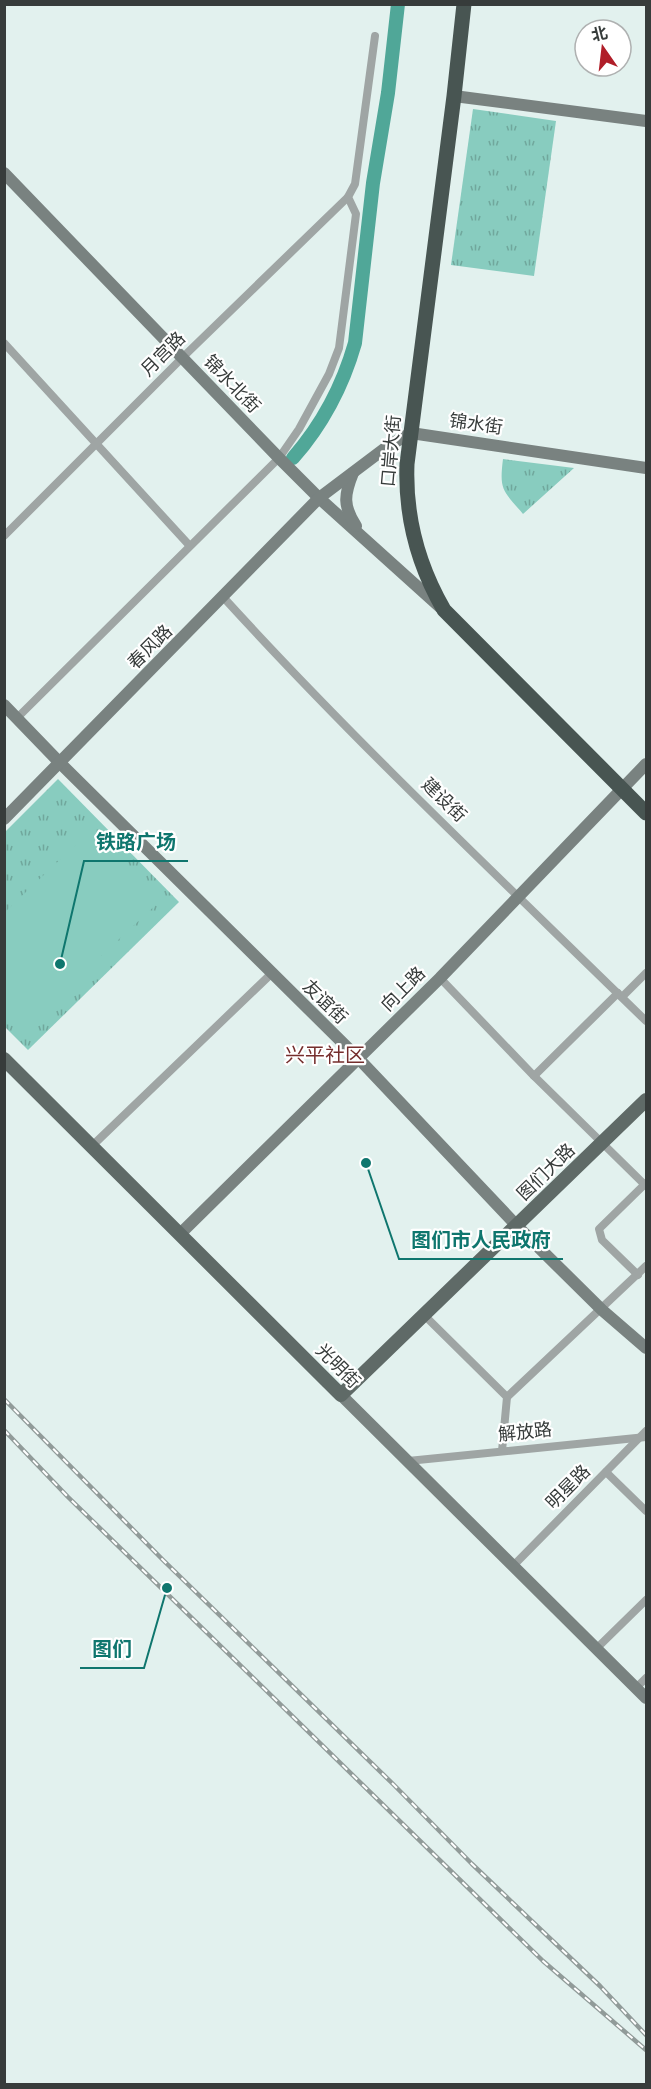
<svg xmlns="http://www.w3.org/2000/svg" width="651" height="2089" font-family="'Libre Baskerville','Noto Sans SC',serif">
<defs>
<pattern id="grass-tufts" width="24" height="20" patternUnits="userSpaceOnUse" patternTransform="scale(1.5)"><rect width="24" height="20" fill="#88ccbf"/><path d="M3 7l-1-3M5 7V3M7 7l1-3M15 17l-1-3M17 17v-4M19 17l1-3" fill="none" stroke="#70a79c"/></pattern>
</defs>
<rect width="100%" height="100%" fill="#e2f1ee"/>
<g fill="url(#grass-tufts)">
<polygon points="473,109 556,121 534,276 451,265"/>
<path d="M503 459 574 468 523 514C503 490 499 491 503 459Z"/>
<polygon points="58,779 179,902 28,1050 5,1027 5,832"/>
</g>
<polygon fill="#88ccbf" points="93,828 161,900 24,1028 5,1008 5,912"/>
<g fill="none" stroke-linecap="round" stroke-linejoin="round">
<path stroke="#50a798" stroke-width="14" d="M293 458C322 425 343 385 355 343L373 183 388 93 398 4"/>
<g stroke="#9fa5a4" stroke-width="8">
<polyline points="4,343 189,545"/>
<polyline points="4,536 182,358 348,197"/>
<path d="M224 598C358 745 504 882 646 1021"/>
<polyline points="17,718 279,458 299,429 329,374 339,348 356,214 348,197 355,184 375,36"/>
<polyline points="440,978 534,1076 646,1186"/>
<polyline points="622,997 646,973"/>
<polyline points="534,1076 618,993"/>
<polyline points="92,1146 271,974"/>
<polyline points="638,1275 602,1240 599,1229 646,1183"/>
<polyline points="424,1315 507,1397 502,1451"/>
<polyline points="507,1397 646,1266"/>
<polyline points="408,1461 646,1437"/>
<polyline points="606,1472 646,1511"/>
<polyline points="513,1566 646,1431"/>
<polyline points="597,1648 646,1600"/>
<polyline points="636,1688 646,1678"/>
</g>
<g stroke="#798280" stroke-width="12">
<polyline points="454,96 646,121"/>
<polyline points="4,173 279,458 319,498 440,607"/>
<path d="M353 473C344 495 343 506 356 526"/>
<polyline points="4,705 60,763 359,1059 517,1226 602,1310 646,1348"/>
<polyline points="4,819 319,498 388,446 411,433 646,468"/>
<polyline points="180,1234 440,978 646,764"/>
<polyline points="341,1395 646,1698"/>
</g>
<polyline stroke="#5f6a67" stroke-width="14" points="4,1059 341,1395 646,1100"/>
<path stroke="#485552" stroke-width="15" d="M464 4 454 96 407 464C405 515 418 565 444 610L646 813"/>
<g stroke="#919b99" stroke-width="4.5">
<g id="rail">
<polyline points="4,1399 164,1561 394,1785 472,1864 600,1986 646,2035"/>
<polyline points="4,1430 68,1497 543,1961 646,2050"/>
</g>
</g>
<use href="#rail" stroke="#fff" stroke-width="2" stroke-dasharray="7" stroke-linecap="butt"/>
</g>
<g text-anchor="middle" dominant-baseline="central" stroke-width="4.5" stroke-linejoin="round" paint-order="stroke">
<g font-size="18" fill="#373c3b" stroke="#fff">
<text transform="translate(163 354) rotate(-45)">月宫路</text>
<text transform="translate(232 384) rotate(46)">锦水北街</text>
<text transform="translate(476 424) rotate(8)">锦水街</text>
<text transform="translate(391 451) rotate(-85)">口岸大街</text>
<text transform="translate(150 647) rotate(-45)">春风路</text>
<text transform="translate(444 800) rotate(44)">建设街</text>
<text transform="translate(403 989) rotate(-45)">向上路</text>
<text transform="translate(325 1002) rotate(44)">友谊街</text>
<text transform="translate(546 1172) rotate(-44)">图们大路</text>
<text transform="translate(338 1366) rotate(45)">光明街</text>
<text transform="translate(525 1432) rotate(-6)">解放路</text>
<text transform="translate(568 1487) rotate(-45)">明星路</text>
</g>
<g font-size="20" fill="#752e2d" stroke="#fff">
<text x="325" y="1055">兴平社区</text>
</g>
</g>
<path fill="none" stroke="#0f766e" stroke-width="2" d="M60 964L84 861H188M366 1163L399 1259H563M167 1588L144 1668H80"/>
<g fill="#0f766e" stroke="#fff" stroke-width="2">
<circle cx="60" cy="964" r="6"/>
<circle cx="366" cy="1163" r="6"/>
<circle cx="167" cy="1588" r="6"/>
</g>
<g font-size="20" text-anchor="middle" font-weight="bold" fill="#0f766e" stroke="#fff" stroke-width="4.5" stroke-linejoin="round" paint-order="stroke">
<text x="136" y="849">铁路广场</text>
<text x="481" y="1247">图们市人民政府</text>
<text x="112" y="1656">图们</text>
</g>
<rect width="651" height="2089" fill="none" stroke="#373c3b" stroke-width="12"/>
<g transform="translate(603 48) rotate(346)"><circle r="28" fill="#ffffff" stroke="#afb1b1" stroke-width="1.5"/>
<path d="M0-4.5L10 22L0 15L-10 22Z" fill="#b01e29"/>
<text y="-9" font-size="16" font-weight="bold" text-anchor="middle" fill="#373c3b">北</text>
</g>
</svg>
